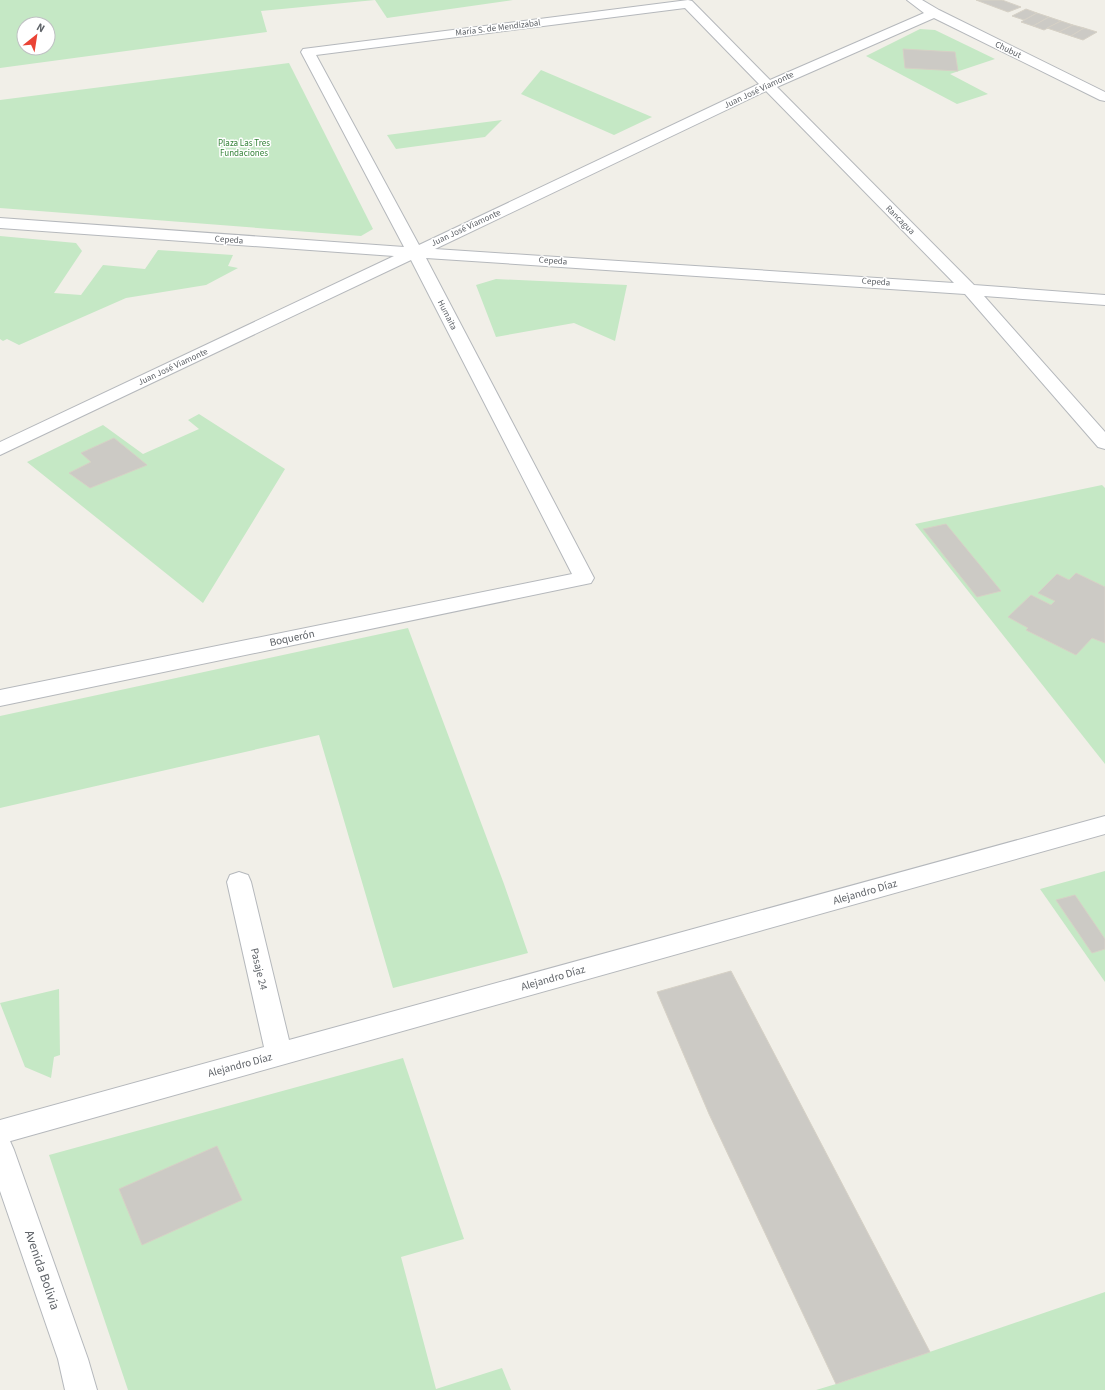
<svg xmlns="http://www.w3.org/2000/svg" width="1105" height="1390" font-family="'Source Sans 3',sans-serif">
<rect width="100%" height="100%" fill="#f1efe8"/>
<g fill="#c5e8c5" fill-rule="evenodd">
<path d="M0 0H375L261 11 267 32 0 68ZM24 24H48V48H24Z"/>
<polygon points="375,0 513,0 387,18"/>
<polygon points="920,29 935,30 995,59 950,74 988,94 957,104 866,56"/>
<polygon points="289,63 373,229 361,236 0,208 0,100"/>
<polygon points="541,70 652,117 614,135 521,94"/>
<polygon points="502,120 485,137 396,149 387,135"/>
<polygon points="0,236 76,243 82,251 54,293 81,295 103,265 145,269 158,250 233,255 228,266 238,268 206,285 126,298 19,345 7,339 3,341 0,339"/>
<polygon points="496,279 627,285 615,341 574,323 496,337 476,285"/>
<polygon points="199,414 285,469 203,603 27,462 103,425 143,454 199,429 188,420"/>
<polygon points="1102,485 1105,488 1105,764 915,524"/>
<polygon points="408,628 504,884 528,953 393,988 319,735 0,808 0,716"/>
<polygon points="1105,871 1105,982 1040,889"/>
<polygon points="59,989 60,1055 54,1057 51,1078 25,1067 0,1003"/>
<polygon points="403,1058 464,1239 401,1257 436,1389 502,1368 511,1390 128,1390 49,1155"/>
<polygon points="1105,1292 1105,1390 816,1390 836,1384"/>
</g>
<g fill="#cccac5" stroke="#d6d1c6">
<polygon points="976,0 1002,0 1021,7 1008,12"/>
<polygon points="1026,9 1037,13 1024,20 1012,16"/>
<polygon points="1037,13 1049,17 1033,26 1021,22"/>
<polygon points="1049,17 1061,21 1044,30 1033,26"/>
<polygon points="1061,21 1073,25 1059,32 1047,28"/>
<polygon points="1073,25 1084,28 1071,36 1059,32"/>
<polygon points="1084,28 1097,32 1083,40 1071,36"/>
<polygon points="903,49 955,52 958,71 905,68"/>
<polygon points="114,438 147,465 90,488 69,473 91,462 81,453"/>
<polygon points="946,524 1001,591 977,597 923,529"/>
<polygon points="1076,573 1105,587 1105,643 1092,638 1076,655 1026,630 1028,628 1008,617 1031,595 1051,605 1055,601 1038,593 1057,574 1069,580"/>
<polygon points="1075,895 1105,939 1105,949 1092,953 1056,900"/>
<polygon points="731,971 930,1352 836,1384 709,1114 657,992"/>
<polygon points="217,1146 242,1200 142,1245 119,1189"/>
</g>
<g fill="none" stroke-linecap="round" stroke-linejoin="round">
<g stroke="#b5b8bc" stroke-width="2">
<g id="minor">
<path d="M688 0 692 1 770 80 924 13 907 0H922L939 10 1105 92V101L1100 100 934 18 777 87 974 285 1105 295V305L984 296 1105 432V449L1098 447 965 294 426 258 594 578 591 583 0 706V690L572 574 411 260 0 455V442L394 256 0 228V218L404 247 301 52 303 49ZM685 8 759 84 419 245 316 55ZM766 91 954 283 435 249Z"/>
<polygon points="1105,816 1105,834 0,1144 0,1120 264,1047 227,882 230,875 239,872 248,875 251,882 289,1040"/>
</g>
</g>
<g stroke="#b5b8bc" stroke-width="2">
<polygon id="tertiary" points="0,1137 10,1141 14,1150 88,1359 97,1390 65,1390 58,1359 0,1191"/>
</g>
<use href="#minor" fill="#fff" fill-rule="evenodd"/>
<use href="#tertiary" fill="#fff" fill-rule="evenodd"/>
</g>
<g text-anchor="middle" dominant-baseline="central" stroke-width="3" stroke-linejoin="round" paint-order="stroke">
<g font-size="9" fill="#5f6368" stroke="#fff">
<text transform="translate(498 28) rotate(-7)">María S. de Mendizabal</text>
<text transform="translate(1008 50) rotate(26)">Chubut</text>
<text transform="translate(759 90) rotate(-25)">Juan José Viamonte</text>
<text transform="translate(900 220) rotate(45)">Rancagua</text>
<text transform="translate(466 228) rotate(-25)">Juan José Viamonte</text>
<text transform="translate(229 240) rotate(4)">Cepeda</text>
<text transform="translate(553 261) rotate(4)">Cepeda</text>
<text transform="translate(876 282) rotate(4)">Cepeda</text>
<text transform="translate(447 315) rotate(63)">Humaita</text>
<text transform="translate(173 367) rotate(-25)">Juan José Viamonte</text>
</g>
<g font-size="9" fill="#348238" stroke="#fff">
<text x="244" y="143">Plaza Las Tres<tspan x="244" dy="10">Fundaciones</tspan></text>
</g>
<g font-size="11" fill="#5f6368" stroke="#fff">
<text transform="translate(292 638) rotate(-12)">Boquerón</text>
<text transform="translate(865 892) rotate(-16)">Alejandro Díaz</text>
<text transform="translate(259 969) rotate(77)">Pasaje 24</text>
<text transform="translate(553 978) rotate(-16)">Alejandro Díaz</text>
<text transform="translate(240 1065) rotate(-15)">Alejandro Díaz</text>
</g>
<g font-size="13" fill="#5f6368" stroke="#fff">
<text transform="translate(42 1270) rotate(71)">Avenida Bolivia</text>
</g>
</g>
<g transform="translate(36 36) rotate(30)"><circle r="19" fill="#ffffff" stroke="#bfc1c3"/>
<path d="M0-3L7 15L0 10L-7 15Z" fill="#ea4335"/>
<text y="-6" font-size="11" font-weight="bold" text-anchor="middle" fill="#5f6368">N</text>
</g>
</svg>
